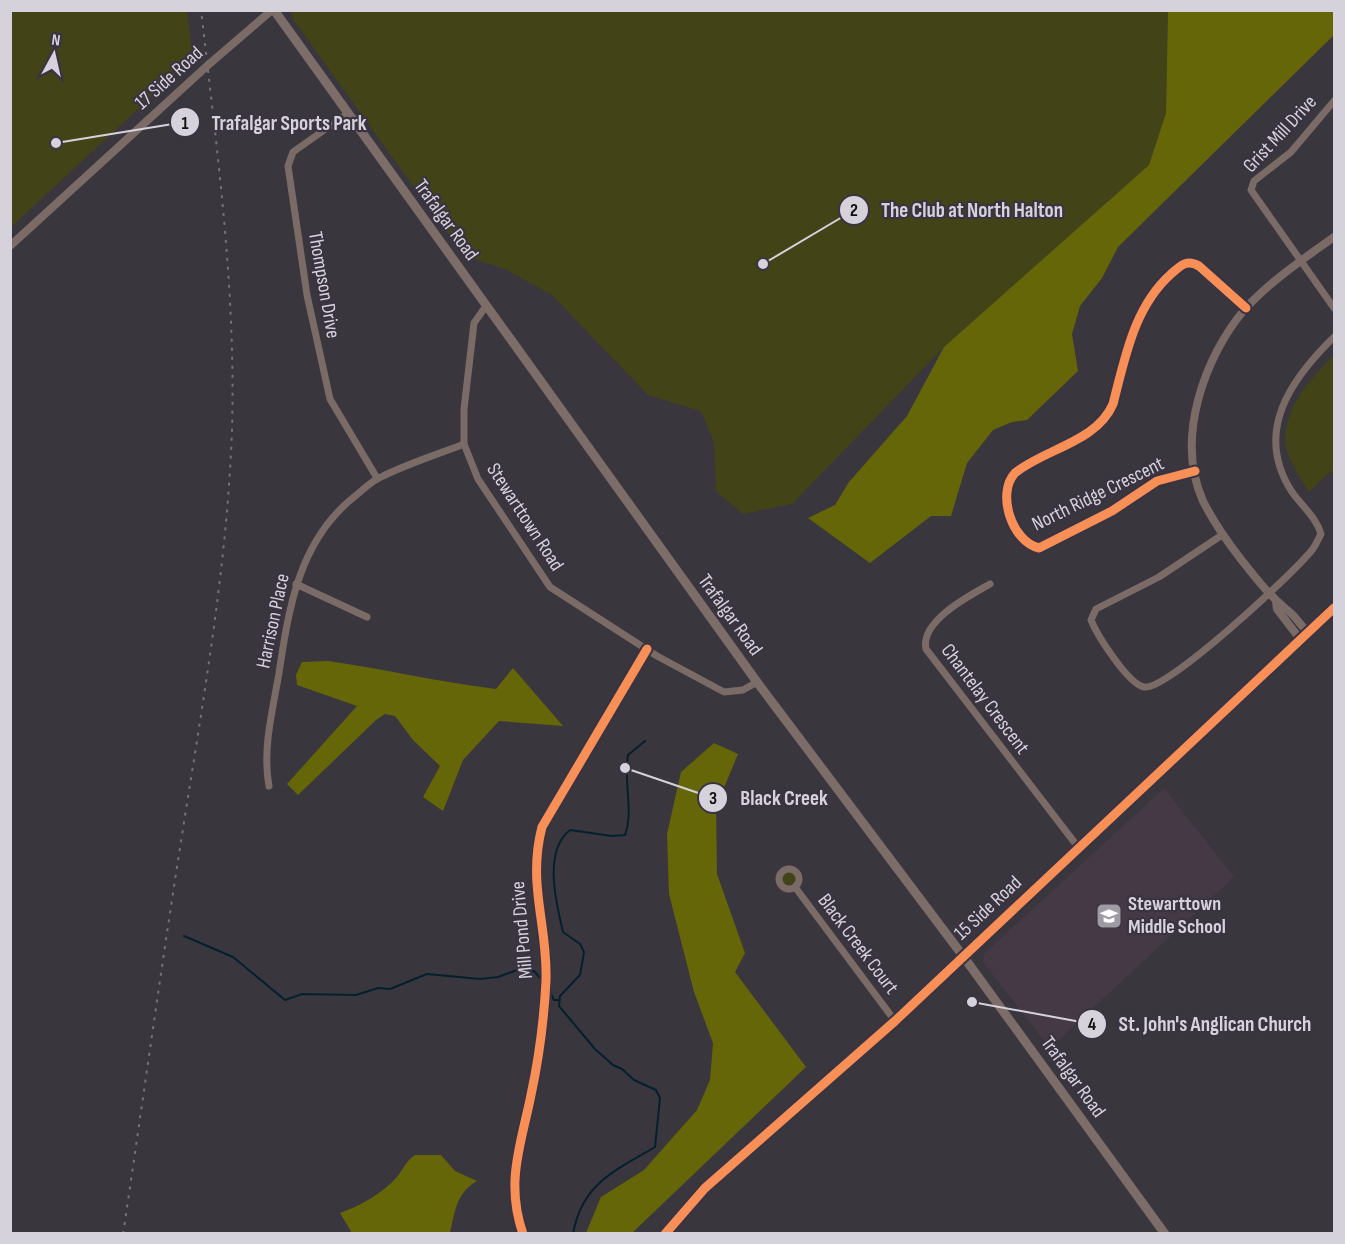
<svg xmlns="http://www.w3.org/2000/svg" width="1345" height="1244" font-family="'Sofia Sans Condensed',sans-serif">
<rect width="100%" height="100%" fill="#3a363e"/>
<polygon fill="#453946" points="1164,788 1234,877 1050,1048 983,962 984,954"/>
<g fill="#434318">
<polygon points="10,11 187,11 193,58 11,227"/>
<polygon points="292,11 1168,11 1166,113 1149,165 944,347 792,504 743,514 716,491 714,442 701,411 648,395 552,295 505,269 472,258 444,229 293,19"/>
<path d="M1334 355V475L1331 471 1309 492C1299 476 1285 456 1285 437 1287 404 1312 377 1334 355Z"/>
<circle cx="789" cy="878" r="7"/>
</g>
<g fill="#656608">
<polygon points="1168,11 1334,11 1334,35 1118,247 1102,278 1080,306 1072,334 1078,371 1027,420 1012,422 993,430 967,463 951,516 931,516 870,563 808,518 835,505 849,482 907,416 944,347 1149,165 1166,113"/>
<path d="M328 661C384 669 439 682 496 689L513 668 563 726 499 721 463 760 443 811 423 797 440 766 413 740 395 716 385 714 376 720 298 795 287 784 357 706 297 685 296 675 302 662Z"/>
<polygon points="714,743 738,754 716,807 717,874 745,953 735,972 806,1067 632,1233 586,1233 601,1197 644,1170 697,1110 710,1080 713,1043 694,992 669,894 667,834 681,772"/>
<path d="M415 1155H441L455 1171 477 1181C456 1193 455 1212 450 1233H352L340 1213C360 1206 383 1193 397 1177 404 1168 406 1161 415 1155Z"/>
</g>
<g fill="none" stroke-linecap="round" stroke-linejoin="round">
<g stroke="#05202d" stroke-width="2">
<polyline points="184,936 233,957 285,1000 302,994 356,995 378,988 390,989 427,974 480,979 498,977 517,970 534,971 543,981"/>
<polyline points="548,988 554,1000 559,1000"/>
<path d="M573 1234C582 1183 615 1171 655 1147L660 1098 656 1090 634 1080 622 1069 613 1065 595 1049 559 1006 560 996 580 975 584 952 580 944 563 932C556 903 543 851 570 830L612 836 625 835C634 810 623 781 628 755L645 741"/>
</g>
<g stroke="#7b6b67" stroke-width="7">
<polyline points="1334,101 1291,152 1254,181 1251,190 1334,308"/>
<polyline points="347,114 293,152 288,166 307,295 330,399 377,478"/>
<polyline points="486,306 474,323 464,409 464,444 478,479 550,587 657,656 724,692 743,690 757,682"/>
<path d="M1195 471 1157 481 1112 511 1039 548C1012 542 996 493 1015 473 1044 449 1097 442 1113 404 1125 358 1134 307 1171 274 1181 265 1187 259 1199 266L1246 308"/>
<path d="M1222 535 1159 577 1096 609 1091 620C1097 635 1128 684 1144 687 1166 692 1295 572 1312 550 1316 545 1318 539 1321 534 1316 517 1302 506 1292 492 1253 432 1291 379 1334 337"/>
<polyline points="296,584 367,617"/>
<path d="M990 584C969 596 920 621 926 649L1078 847"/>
<path d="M269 786C262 749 273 709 279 673 289 607 299 541 354 497 362 491 370 482 379 478 406 464 436 455 464 444"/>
<circle cx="789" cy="879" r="10"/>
<polyline points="795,887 895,1021"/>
<path d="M523 1234C505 1182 521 1145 531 1095 539 1058 544 1019 546 981 548 925 527 885 542 827L647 649"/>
</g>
<g stroke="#7b6b67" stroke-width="8">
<polyline points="10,246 207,66 272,10"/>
<polyline points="1276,602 1277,609 1300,639"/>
<path d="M1308 632C1300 625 1295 615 1286 609 1268 594 1255 577 1240 558 1226 540 1213 521 1203 501 1175 439 1204 357 1245 309 1270 281 1305 258 1334 237"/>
<polyline points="665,1234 705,1188 895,1021 1334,608"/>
</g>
<polyline stroke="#7d6d69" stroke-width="9" points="274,10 757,682 963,956 1165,1234"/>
<path stroke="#7b7171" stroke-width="2" stroke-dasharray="3 6" stroke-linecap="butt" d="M123 1234C143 1101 161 968 182 835 203 701 227 567 232 430 236 289 217 150 201 10"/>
<g stroke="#3a3341" stroke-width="13">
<g id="cycleway">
<path d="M1195 471 1157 481 1112 511 1039 548C1012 542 996 493 1015 473 1044 449 1097 442 1113 404 1125 358 1134 307 1171 274 1181 265 1187 259 1199 266L1246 308"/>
<path d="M523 1234C505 1182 521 1145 531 1095 539 1058 544 1019 546 981 548 925 527 885 542 827L647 649"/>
<polyline points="665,1234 705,1188 895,1021 1334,608"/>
</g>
</g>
<use href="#cycleway" stroke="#f78f57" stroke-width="9"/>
</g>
<defs>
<g id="school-square" transform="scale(1.35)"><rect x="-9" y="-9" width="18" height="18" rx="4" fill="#9f9ba4" stroke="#3a3341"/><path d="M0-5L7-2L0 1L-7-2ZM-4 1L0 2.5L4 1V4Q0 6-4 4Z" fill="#fff"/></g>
</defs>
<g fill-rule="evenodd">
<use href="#school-square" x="1109" y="916"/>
</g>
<g text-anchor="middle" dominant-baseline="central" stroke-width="4.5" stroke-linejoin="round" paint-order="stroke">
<g font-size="20" fill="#d6d2db" stroke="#3a3341">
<text transform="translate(169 78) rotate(-42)">17 Side Road</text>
<text transform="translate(1280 134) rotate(-47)">Grist Mill Drive</text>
<text transform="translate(446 220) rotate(54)">Trafalgar Road</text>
<text transform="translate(324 285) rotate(80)">Thompson Drive</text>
<text transform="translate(1098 494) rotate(-26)">North Ridge Crescent</text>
<text transform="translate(525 517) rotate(57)">Stewarttown Road</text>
<text transform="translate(730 615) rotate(54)">Trafalgar Road</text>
<text transform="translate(273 621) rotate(-78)">Harrison Place</text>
<text transform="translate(985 699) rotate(53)">Chantelay Crescent</text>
<text transform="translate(988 908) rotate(-43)">15 Side Road</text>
<text transform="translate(522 930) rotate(-95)">Mill Pond Drive</text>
<text transform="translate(858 944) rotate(53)">Black Creek Court</text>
<text transform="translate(1073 1077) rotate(54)">Trafalgar Road</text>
</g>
<g font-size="20" font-weight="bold" fill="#d6d2db" stroke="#3a3341" text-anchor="start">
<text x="1128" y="904">Stewarttown<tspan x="1128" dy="23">Middle School</tspan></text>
</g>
</g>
<path fill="none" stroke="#d6d2db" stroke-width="2" d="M56 143L185 122M763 264L854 210M625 768L713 798M972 1002L1092 1024"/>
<g fill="#d6d2db" stroke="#3a3341" stroke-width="2">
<circle cx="56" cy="143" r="6"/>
<circle cx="763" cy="264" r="6"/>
<circle cx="625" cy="768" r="6"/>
<circle cx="972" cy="1002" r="6"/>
<circle cx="185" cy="122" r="15"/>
<circle cx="854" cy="210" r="15"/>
<circle cx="713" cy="798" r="15"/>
<circle cx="1092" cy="1024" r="15"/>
</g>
<g font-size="18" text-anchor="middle" font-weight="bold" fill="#111">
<text x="185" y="129">1</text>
<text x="854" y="216">2</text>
<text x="713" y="804">3</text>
<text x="1092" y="1030">4</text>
</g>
<g font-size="21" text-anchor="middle" font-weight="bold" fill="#d6d2db" stroke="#3a3341" stroke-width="4.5" stroke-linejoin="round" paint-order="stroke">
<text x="289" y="130">Trafalgar Sports Park</text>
<text x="972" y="217">The Club at North Halton</text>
<text x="784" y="805">Black Creek</text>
<text x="1215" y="1031">St. John's Anglican Church</text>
</g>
<rect width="1345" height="1244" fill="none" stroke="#d6d2db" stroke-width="24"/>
<g transform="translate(54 54) rotate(8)" stroke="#3a3341" stroke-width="4.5" paint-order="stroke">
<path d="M0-4.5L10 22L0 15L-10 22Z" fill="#d6d2db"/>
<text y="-9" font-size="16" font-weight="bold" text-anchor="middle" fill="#d6d2db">N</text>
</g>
</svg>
